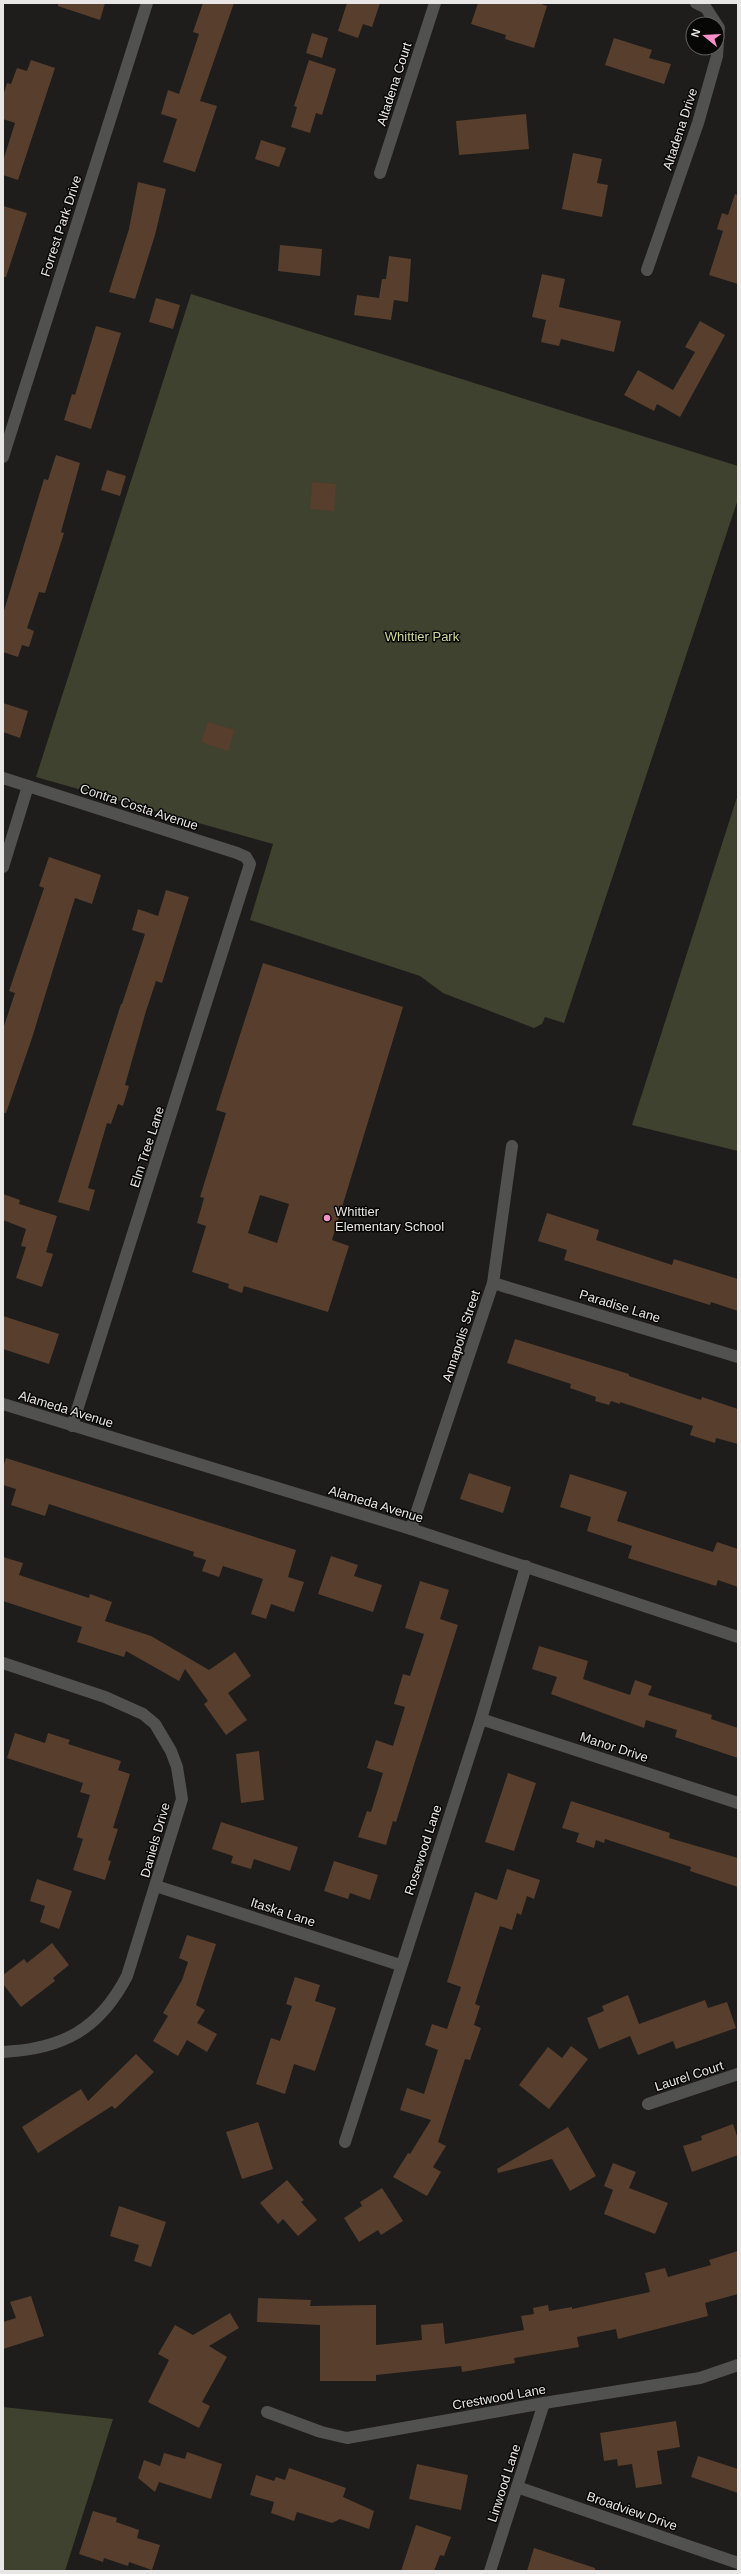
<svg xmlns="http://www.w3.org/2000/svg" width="741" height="2574" font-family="Helvetica,sans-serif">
<rect width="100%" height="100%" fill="#1e1d1b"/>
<g fill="#3f422e">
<polygon points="191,294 738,466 738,499 564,1023 545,1017 542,1024 534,1028 443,993 420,976 250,920 273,844 36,777"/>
<polygon points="738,794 738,1151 632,1125"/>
<polygon points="3,2407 113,2419 65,2571 3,2571"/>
</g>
<g fill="#583e2c" fill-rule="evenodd">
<polygon points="58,3 105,3 100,20 58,6"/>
<polygon points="203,3 234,3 200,101 217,106 195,172 163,162 177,119 161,114 168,90 179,94 199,34 193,32"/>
<polygon points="347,3 380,3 372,27 363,24 358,38 338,31"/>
<polygon points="478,3 538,3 547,6 534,48 505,39 506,35 471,24"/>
<polygon points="312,33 328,38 322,58 306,53"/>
<polygon points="614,38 652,50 649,58 671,64 664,84 605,65"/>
<polygon points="31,60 55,68 18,180 3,175 3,161 15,123 3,119 3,96 7,83 11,84 17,68 27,71"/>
<polygon points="309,60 336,69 322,115 316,113 310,133 291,127 297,107 294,106"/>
<polygon points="526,114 529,149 459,155 456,121"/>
<polygon points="261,140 286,148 279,167 255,159"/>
<polygon points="573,153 602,159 597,183 608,185 602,217 562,209"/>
<polygon points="138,182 166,189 155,235 135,299 109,292 129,229"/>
<polygon points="735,194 738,195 738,284 709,275 723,231 717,229 722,213 728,215"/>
<polygon points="3,206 27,213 6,277 3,277"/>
<polygon points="280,245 322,249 320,276 278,271"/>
<polygon points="389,256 411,259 408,302 394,300 391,320 354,315 357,295 379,298 382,279 386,279"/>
<polygon points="542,274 565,279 559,307 621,321 614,352 561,339 559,346 541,342 546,320 532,317"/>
<polygon points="156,298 180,305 173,329 149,322"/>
<polygon points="700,321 725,335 680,417 657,404 654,411 624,395 638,370 673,390 695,352 685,347"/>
<polygon points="96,326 121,333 91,429 64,420 72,394 75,395"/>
<polygon points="56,455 80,463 61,532 64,533 45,593 39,592 27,628 34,631 29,647 22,645 18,657 3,652 3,614 44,479 48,480"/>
<polygon points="107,470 126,476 120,496 101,490"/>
<polygon points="312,482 336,484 334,511 310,509"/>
<polygon points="3,703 28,711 20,738 3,732"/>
<polygon points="208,722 235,730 228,751 201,742"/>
<polygon points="49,857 101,875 92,904 75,898 32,1038 6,1113 3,1113 3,1029 15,993 9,991 44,888 39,886"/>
<polygon points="166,890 189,897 162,983 156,981 146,1011 125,1085 129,1086 123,1106 118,1104 111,1124 107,1123 88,1188 95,1190 89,1211 58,1202 121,1004 122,1004 145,934 132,930 138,909 158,916"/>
<path d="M263 963 403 1007 332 1240 349 1246 328 1312 244 1286 242 1293 228 1288 229 1284 192 1272 206 1226 197 1223 204 1198 200 1197 226 1113 216 1110ZM260 1195 289 1204 277 1243 248 1233Z"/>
<polygon points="3,1194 20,1200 19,1204 57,1216 46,1252 53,1254 42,1287 16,1278 26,1247 21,1246 26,1229 3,1220"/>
<polygon points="547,1213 599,1230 596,1240 672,1265 674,1259 738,1279 738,1311 711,1302 710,1305 564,1260 567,1250 538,1241"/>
<polygon points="3,1316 59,1334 49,1364 3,1349"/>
<polygon points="515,1339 629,1374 629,1376 701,1400 702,1397 738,1409 738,1444 716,1438 715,1443 690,1435 693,1426 620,1402 620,1404 611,1401 609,1405 595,1401 596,1397 570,1388 571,1384 507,1363"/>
<polygon points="6,1458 296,1550 288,1577 304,1582 294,1612 271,1604 266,1619 251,1614 263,1579 223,1566 219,1577 202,1571 206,1560 193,1556 194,1552 49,1504 45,1516 11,1505 16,1489 3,1485 3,1467"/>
<polygon points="469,1473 511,1487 503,1513 460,1499"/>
<polygon points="570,1474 627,1492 617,1521 713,1552 717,1542 738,1549 738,1587 718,1580 716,1586 628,1558 632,1546 587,1531 591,1517 560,1507"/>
<polygon points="331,1556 358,1565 354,1576 382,1585 373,1612 318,1594"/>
<polygon points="3,1557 23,1563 19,1575 89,1598 90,1594 112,1602 105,1621 151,1636 209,1670 235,1652 251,1676 228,1693 247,1720 226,1735 204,1704 208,1701 185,1669 179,1681 126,1651 124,1657 77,1642 82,1627 3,1601"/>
<polygon points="420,1581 449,1590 440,1619 458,1625 396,1822 393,1821 386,1845 358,1837 367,1811 371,1812 383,1773 367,1768 376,1740 393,1746 405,1707 394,1704 403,1674 410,1676 424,1634 405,1628"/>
<polygon points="539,1646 588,1661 583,1679 630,1695 635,1680 652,1686 648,1695 712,1715 711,1719 738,1728 738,1758 675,1737 677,1730 646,1720 644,1728 551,1694 557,1677 532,1669"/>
<polygon points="15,1733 45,1743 48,1733 70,1740 68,1744 121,1761 118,1770 130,1774 113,1828 118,1829 108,1860 111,1861 105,1880 73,1870 83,1839 77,1837 90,1795 80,1792 83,1783 7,1758"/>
<polygon points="259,1751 264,1800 241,1803 236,1754"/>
<polygon points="508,1773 536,1783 514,1851 485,1842"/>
<polygon points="571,1801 670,1833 669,1838 738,1858 738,1887 690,1871 691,1867 605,1839 604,1843 596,1840 594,1848 576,1842 579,1833 562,1828"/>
<polygon points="221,1822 298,1847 290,1871 254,1859 251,1869 231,1863 233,1856 212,1849"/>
<polygon points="334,1861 378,1875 370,1900 350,1893 348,1899 324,1891"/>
<polygon points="507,1869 540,1880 534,1899 527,1896 521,1915 517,1913 512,1930 500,1926 475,2004 480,2006 474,2025 481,2028 470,2060 465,2059 438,2142 446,2146 433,2167 441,2172 427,2196 393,2177 408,2153 410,2154 431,2120 400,2110 407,2088 424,2094 438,2050 425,2045 432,2024 447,2029 461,1987 447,1982 475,1892 497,1900"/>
<polygon points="37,1879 72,1891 59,1929 40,1922 45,1906 30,1901"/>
<polygon points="187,1935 216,1944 196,2005 205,2010 197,2023 217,2034 207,2052 187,2040 178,2056 153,2041 168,2016 163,2013 182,1980 188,1962 179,1958"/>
<polygon points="52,1943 69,1965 53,1978 55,1981 21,2007 3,1984 3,1975 24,1959 27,1963"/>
<polygon points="295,1977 320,1985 315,2001 336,2008 315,2071 294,2064 285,2094 256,2084 271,2038 280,2041 292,2006 286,2004"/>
<polygon points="628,1995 639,2024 705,2000 708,2008 727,2002 736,2028 676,2049 673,2041 638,2055 630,2036 599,2049 587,2018 604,2011 602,2006"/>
<polygon points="571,2046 588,2059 549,2109 519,2085 548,2047 562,2058"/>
<polygon points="136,2054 154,2072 115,2109 112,2106 38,2153 22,2127 81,2089 88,2101"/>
<polygon points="258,2122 273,2169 242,2179 226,2132"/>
<polygon points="733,2124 738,2139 738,2155 692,2172 683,2146 702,2140 701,2136"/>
<polygon points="568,2127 596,2176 570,2191 552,2159 498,2173 497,2169"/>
<polygon points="613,2163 636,2172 629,2188 668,2203 655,2234 604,2214 613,2190 604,2186"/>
<polygon points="287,2180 304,2200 301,2202 317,2220 298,2236 283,2219 278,2224 260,2203"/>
<polygon points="382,2188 403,2221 381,2235 378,2230 359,2242 344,2218 362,2206 360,2202"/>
<polygon points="119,2206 166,2222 151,2267 134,2261 139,2245 110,2236"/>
<polygon points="738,2251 738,2294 705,2303 708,2316 618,2339 616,2329 577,2337 579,2347 514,2358 515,2363 462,2372 461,2366 376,2375 376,2381 320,2381 320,2325 257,2322 258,2298 311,2300 310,2306 376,2305 376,2345 422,2340 421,2325 443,2323 445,2344 524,2330 521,2316 534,2314 533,2308 548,2305 549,2311 572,2307 572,2309 650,2292 645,2273 665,2268 668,2277 711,2265 709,2260"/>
<polygon points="31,2296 44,2336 3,2349 3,2322 16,2318 10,2302"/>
<polygon points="230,2313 239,2328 209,2346 227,2357 202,2402 210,2406 199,2428 148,2402 169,2360 158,2354 175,2325 193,2335"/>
<polygon points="676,2421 680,2447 657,2451 662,2484 636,2488 632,2464 618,2466 617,2459 604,2461 600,2433"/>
<polygon points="187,2452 222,2464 211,2499 159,2482 155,2492 138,2478 144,2460 160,2466 164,2453 185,2459"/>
<polygon points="698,2456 738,2469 738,2493 691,2477"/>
<polygon points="417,2464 468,2475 461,2510 409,2499"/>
<polygon points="289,2468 346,2488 343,2497 374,2511 369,2529 340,2519 332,2523 297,2512 294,2521 271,2513 274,2502 250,2495 256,2475 274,2481 276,2477 285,2480"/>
<polygon points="93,2511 117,2518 116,2522 139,2530 137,2538 160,2545 152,2570 129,2562 128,2566 104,2558 103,2562 79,2554"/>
<polygon points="416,2525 451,2537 444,2556 440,2555 434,2571 401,2571"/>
<polygon points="534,2548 595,2568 595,2571 527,2571"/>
</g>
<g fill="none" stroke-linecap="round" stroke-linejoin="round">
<g stroke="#515150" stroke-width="12">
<polyline points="380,173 435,3"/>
<polyline points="647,270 698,123 717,56 719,28 706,8 696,3"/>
<polyline points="3,457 147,3"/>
<polyline points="3,778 237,853 246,857 250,864 72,1426"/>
<polyline points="3,867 28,786"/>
<polyline points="493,1283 738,1357"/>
<polyline points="3,1404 411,1529 738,1637"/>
<polyline points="411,1529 493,1283 512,1146"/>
<path d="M3 1663 105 1697 143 1714 155 1724 171 1751 177 1767 182 1799 127 1976C99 2030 62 2049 3 2052"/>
<polyline points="481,1719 738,1803"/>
<polyline points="156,1886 400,1965"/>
<polyline points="648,2104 738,2074"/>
<polyline points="345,2142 481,1719 526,1566"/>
<polyline points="267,2412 321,2432 347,2438 544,2403 700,2378 738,2365"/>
<polyline points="517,2487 738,2563"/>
<polyline points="490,2571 544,2403"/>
</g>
</g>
<circle fill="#f98fc9" stroke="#070706" stroke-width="1.5" cx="327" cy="1218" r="4"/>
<g text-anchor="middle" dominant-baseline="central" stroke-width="3" stroke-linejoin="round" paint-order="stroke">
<g font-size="13" fill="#e8e7e6" stroke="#070706">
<text transform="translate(394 84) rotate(-72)">Altadena Court</text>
<text transform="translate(680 129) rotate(-72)">Altadena Drive</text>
<text transform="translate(61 226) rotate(-72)">Forrest Park Drive</text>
<text transform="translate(139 807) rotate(18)">Contra Costa Avenue</text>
<text transform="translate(147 1147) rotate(-72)">Elm Tree Lane</text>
<text transform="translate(620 1306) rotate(17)">Paradise Lane</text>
<text transform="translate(461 1336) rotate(-72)">Annapolis Street</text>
<text transform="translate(66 1409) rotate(17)">Alameda Avenue</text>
<text transform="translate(376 1504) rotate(17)">Alameda Avenue</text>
<text transform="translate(614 1747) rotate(18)">Manor Drive</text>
<text transform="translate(155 1840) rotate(-74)">Daniels Drive</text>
<text transform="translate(423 1850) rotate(-72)">Rosewood Lane</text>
<text transform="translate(283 1912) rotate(18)">Itaska Lane</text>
<text transform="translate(689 2076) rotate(-18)">Laurel Court</text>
<text transform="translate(499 2397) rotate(-10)">Crestwood Lane</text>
<text transform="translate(504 2483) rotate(-72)">Linwood Lane</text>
<text transform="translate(632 2511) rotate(19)">Broadview Drive</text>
</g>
<g font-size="13" fill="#d1daa0" stroke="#070706">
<text x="422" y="636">Whittier Park</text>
</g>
<g font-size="13" fill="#e8e7e6" stroke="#070706" text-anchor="start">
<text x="335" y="1211">Whittier<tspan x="335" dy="15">Elementary School</tspan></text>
</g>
</g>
<rect width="741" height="2574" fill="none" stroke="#e8e7e6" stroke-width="8"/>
<g transform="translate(705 36) rotate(288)"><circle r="19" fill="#070706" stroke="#616160"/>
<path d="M0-3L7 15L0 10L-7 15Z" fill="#f98fc9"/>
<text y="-6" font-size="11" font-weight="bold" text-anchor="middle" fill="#e8e7e6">N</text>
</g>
</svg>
